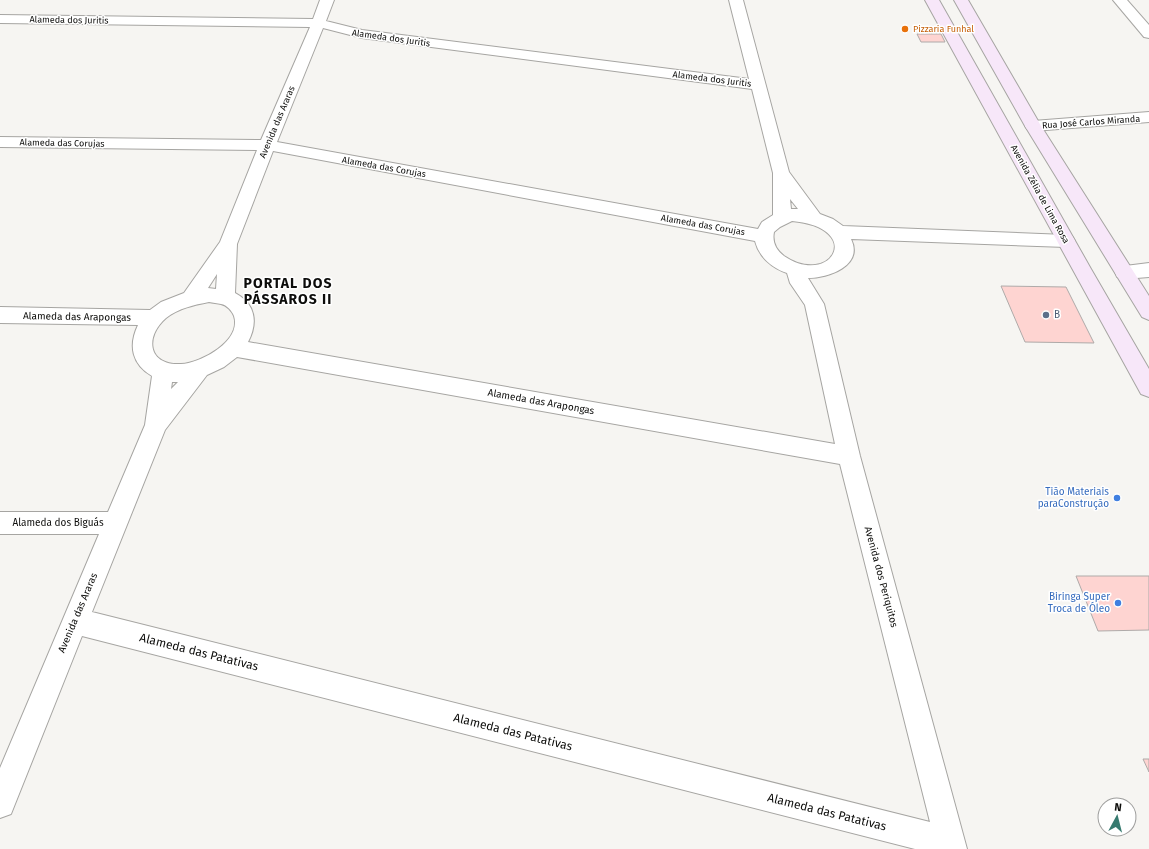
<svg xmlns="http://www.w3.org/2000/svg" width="1149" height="849" font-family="'Fira Sans',sans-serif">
<rect width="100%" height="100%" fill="#f6f5f2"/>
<g fill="#fed4d1" stroke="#aeaaa9">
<polygon points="917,34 941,34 945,42 921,42"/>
<polygon points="1001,286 1066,287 1094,343 1025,342"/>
<polygon points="1076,576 1149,576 1149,630 1098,631"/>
<polygon points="1143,759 1149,759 1149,772"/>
</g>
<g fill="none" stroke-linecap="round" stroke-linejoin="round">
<g stroke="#a6a5a2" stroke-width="2">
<g id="minor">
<path d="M320 0H334L326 21 362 30 749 79 729 0H743L789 172 820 214 833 219 843 226 1066 235 1072 236 1075 241 1072 246 1066 247 851 239C864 266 828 278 808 278L824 304 860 456 967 849H915L82 636 11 814 0 818V768L99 534H0V512H108L145 425 152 376C132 364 128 346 138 325L0 323V307L150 310 161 302 184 293 220 242 257 150 0 147V137L261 140 310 27 0 23V15L313 19ZM323 28 362 38 752 89 773 173V215L762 222 758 229 277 142ZM273 151 755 241C759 257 772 268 787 273L790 283 805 305 835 444 248 342C258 323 256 304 235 293L237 244ZM790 199 798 209H791ZM792 221C866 228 831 288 784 256 776 250 772 242 774 232L780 227ZM217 274 216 289 208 288ZM209 302C213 303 217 303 221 304 227 305 232 311 234 316 242 341 201 363 181 364 148 366 144 337 166 318 179 308 194 305 209 302ZM237 357 840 464 930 822 92 612 165 430 207 375 224 367ZM172 382H178L171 389Z"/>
<polygon points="1113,0 1127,0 1149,25 1149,38 1144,37"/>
<polygon points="1149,112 1149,122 1033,131 1027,129 1025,126 1027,123 1033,121"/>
<polygon points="1149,263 1149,277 1124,279 1117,277 1115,272 1117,267"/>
</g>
</g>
<g stroke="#a6a5a2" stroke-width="2">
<g id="secondary">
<polygon points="925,0 939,0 1091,269 1149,369 1149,397 1141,394"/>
<polygon points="954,0 968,0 1041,126 1149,296 1149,320 1142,317 1025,126"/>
</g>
</g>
<use href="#minor" fill="#fff" fill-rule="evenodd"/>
<use href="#secondary" fill="#f7e7f9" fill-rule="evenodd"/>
</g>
<circle fill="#e8710a" stroke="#fff" stroke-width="1.5" cx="905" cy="29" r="4"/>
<circle fill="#5c6f8a" stroke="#fff" stroke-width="1.5" cx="1046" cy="315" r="4"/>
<g fill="#3f7fe0" stroke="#fff" stroke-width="1.5">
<circle cx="1117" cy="498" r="4"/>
<circle cx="1118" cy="603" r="4"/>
</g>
<g text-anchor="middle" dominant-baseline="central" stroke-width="3" stroke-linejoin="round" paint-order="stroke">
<g font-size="9" fill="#0d0d0b" stroke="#fff">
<text transform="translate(69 20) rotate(1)">Alameda dos Juritis</text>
<text transform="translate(391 38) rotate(8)">Alameda dos Juritis</text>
<text transform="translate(712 79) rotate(7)">Alameda dos Juritis</text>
<text transform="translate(277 122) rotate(-67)">Avenida das Araras</text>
<text transform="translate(1091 122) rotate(-4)">Rua José Carlos Miranda</text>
<text transform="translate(62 143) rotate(1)">Alameda das Corujas</text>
<text transform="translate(384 167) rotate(10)">Alameda das Corujas</text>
<text transform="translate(1040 194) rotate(61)">Avenida Zélia de Lima Rosa</text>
<text transform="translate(703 225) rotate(10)">Alameda das Corujas</text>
</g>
<g font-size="9" fill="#c56008" stroke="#fff" text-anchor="start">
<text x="913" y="29">Pizzaria Funhal</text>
</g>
<g font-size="10" fill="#4e5e75" stroke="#fff" text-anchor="start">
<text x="1054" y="315">B</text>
</g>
<g font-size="10" fill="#0d0d0b" stroke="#fff">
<text transform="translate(77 317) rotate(1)">Alameda das Arapongas</text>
<text transform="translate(541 402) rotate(10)">Alameda das Arapongas</text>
<text x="58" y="523">Alameda dos Biguás</text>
<text transform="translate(881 577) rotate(75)">Avenida dos Periquitos</text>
<text transform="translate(78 613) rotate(-67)">Avenida das Araras</text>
</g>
<g font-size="10" fill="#366cbe" stroke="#fff" text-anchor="end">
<text x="1109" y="492">Tião Materiais<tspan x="1109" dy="12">paraConstrução</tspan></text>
<text x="1110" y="597">Biringa Super<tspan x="1110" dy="12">Troca de Óleo</tspan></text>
</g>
<g font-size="12" fill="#0d0d0b" stroke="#fff">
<text transform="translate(199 652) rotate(14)">Alameda das Patativas</text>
<text transform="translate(513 732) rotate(14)">Alameda das Patativas</text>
<text transform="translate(827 812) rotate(14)">Alameda das Patativas</text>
</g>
<g font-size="14" font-weight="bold" letter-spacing="1" fill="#0d0d0b" stroke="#fff">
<text x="288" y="283">PORTAL DOS<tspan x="288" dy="16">PÁSSAROS II</tspan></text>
</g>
</g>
<g transform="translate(1117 817) rotate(7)"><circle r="19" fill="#ffffff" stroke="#9e9e9d"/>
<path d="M0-3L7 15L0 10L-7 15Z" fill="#377b70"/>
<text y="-6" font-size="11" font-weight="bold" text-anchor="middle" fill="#0d0d0b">N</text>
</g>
</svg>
